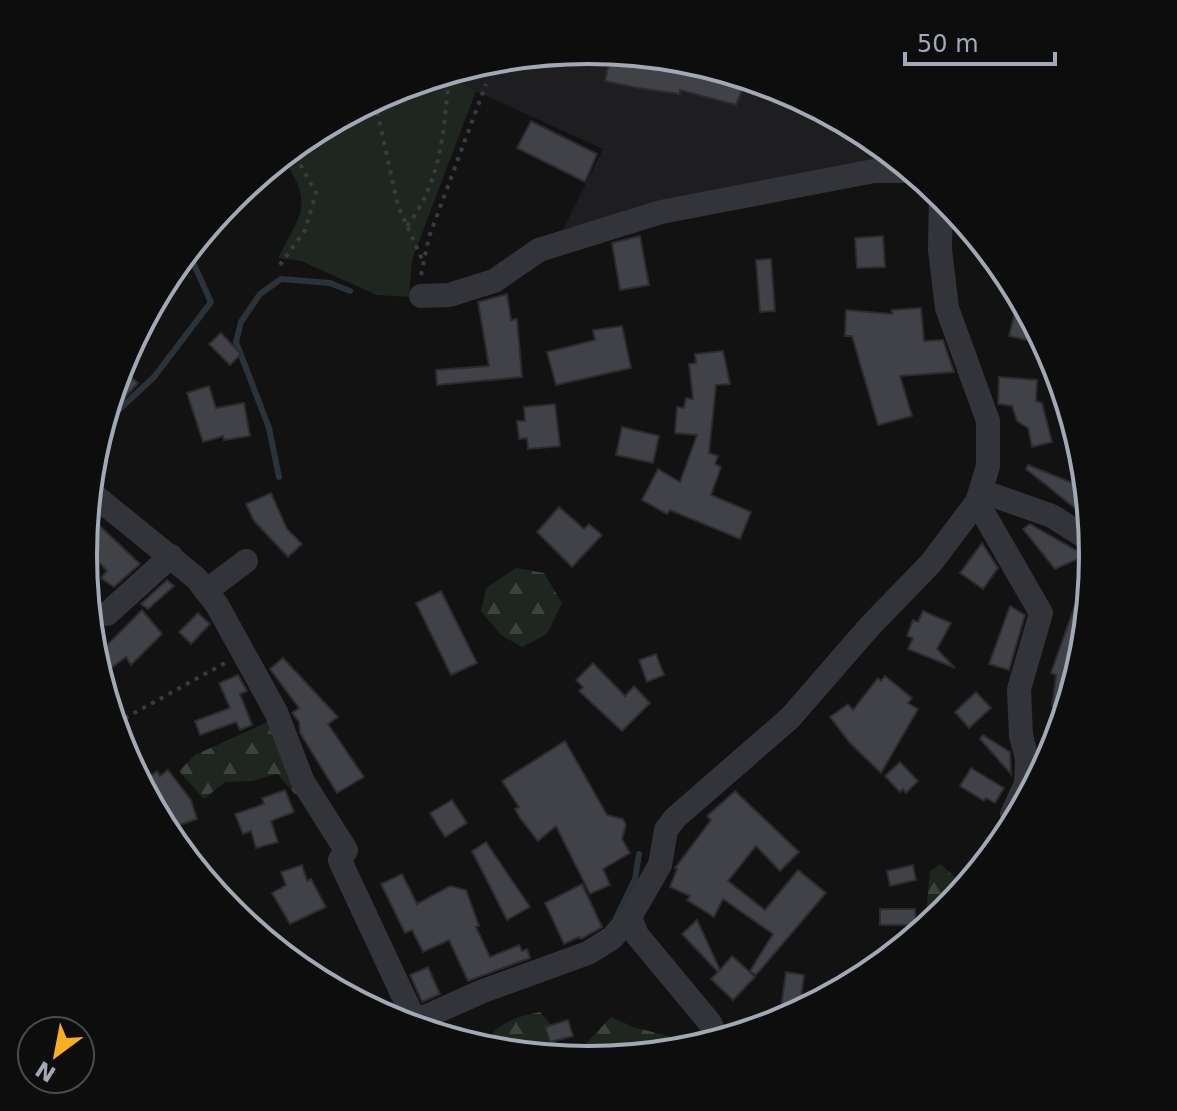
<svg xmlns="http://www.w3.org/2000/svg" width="1177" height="1111" font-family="'DejaVu Sans',sans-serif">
<defs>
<pattern id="forest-firs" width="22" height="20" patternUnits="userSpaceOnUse" patternTransform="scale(2)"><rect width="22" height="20" fill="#1e261f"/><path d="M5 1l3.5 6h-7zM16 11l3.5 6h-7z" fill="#3c433d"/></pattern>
</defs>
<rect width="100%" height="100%" fill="#121213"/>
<polygon fill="#1e1e20" points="589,50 782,89 888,160 741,186 563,229 603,149 460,84 460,75"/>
<path fill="#1e261f" d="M449 78 476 91 412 260 409 297 377 295 301 261 278 258C299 216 315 205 285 162L395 88Z"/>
<g fill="url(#forest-firs)">
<polygon points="516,568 544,573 562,603 547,634 522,647 501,635 481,611 486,588"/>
<polygon points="272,720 306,790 295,794 277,774 252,781 225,782 204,799 179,771 195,755"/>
<path d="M940 864 955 877C958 904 946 913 925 927L930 871Z"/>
<path d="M540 1012 556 1030 555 1050 550 1053 492 1042 491 1035C504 1020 521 1016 540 1012Z"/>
<polygon points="611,1017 633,1027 687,1041 588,1061 572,1058"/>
</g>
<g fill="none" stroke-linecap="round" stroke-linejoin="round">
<g stroke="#2a3339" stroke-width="6">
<polyline points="110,418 154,377 211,302 191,258"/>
<polyline points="279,477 269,428 236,342 241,322 260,294 281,279 330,283 350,291"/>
<polyline points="616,918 635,879 639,854"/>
</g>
</g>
<g fill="#414247" stroke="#2c2c30" stroke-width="2">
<polygon points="611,54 677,68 725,85 728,78 746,81 736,105 680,90 680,94 638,88 605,81"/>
<polygon points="531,121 597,154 585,182 517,148"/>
<polygon points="640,236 649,285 620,290 612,243"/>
<polygon points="883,236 885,267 857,268 855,238"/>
<polygon points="771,259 775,311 760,312 756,260"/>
<polygon points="507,294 511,320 517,319 522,377 437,385 436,370 489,366 478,302"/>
<polygon points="1017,304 1043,344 1009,336"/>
<polygon points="921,308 924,341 943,340 954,372 900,376 912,416 878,425 852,336 845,336 846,310 892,314 892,310"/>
<polygon points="622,326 631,368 556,385 547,352 595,340 593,330"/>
<polygon points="221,333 241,354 230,365 209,344"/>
<polygon points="723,351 730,384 716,385 709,453 718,456 715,464 721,467 711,495 751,512 740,539 670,510 667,514 642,500 658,469 680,482 697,435 675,433 677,407 684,408 686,398 693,399 689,364 696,363 695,354"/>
<polygon points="120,368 138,383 111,413 119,376"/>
<polygon points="999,377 1037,380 1036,401 1042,403 1052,442 1032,447 1028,428 1017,421 1012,406 998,404"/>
<polygon points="209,386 216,408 244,403 250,436 224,440 223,436 203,442 187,393"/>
<polygon points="555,404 560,446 528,449 527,438 519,439 517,421 525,421 524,407"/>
<polygon points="622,427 659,436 653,463 616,455"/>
<polygon points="1028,465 1080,486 1086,517 1026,469"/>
<polygon points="271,493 287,529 302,544 288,557 254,521 246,504"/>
<polygon points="559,507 584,529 589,524 602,535 572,567 537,532"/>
<polygon points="1030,524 1081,553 1080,558 1055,569 1023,529"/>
<polygon points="100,526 140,564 114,587 101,578 107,571 85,547 86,539"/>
<polygon points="982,543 998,568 983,589 960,573"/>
<polygon points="167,580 174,586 148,609 141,604"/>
<polygon points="441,591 477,663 451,675 416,603"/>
<polygon points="1010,606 1025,615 1009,670 989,664"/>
<polygon points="1074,608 1083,610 1064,708 1052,706 1056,675 1051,673"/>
<polygon points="142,610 162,634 131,665 126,657 106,672 102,650"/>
<polygon points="923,611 951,623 937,649 955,668 908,649 913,638 907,636 913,620 918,622"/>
<polygon points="198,613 210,624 191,644 179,632"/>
<polygon points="656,654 664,675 647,682 639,660"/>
<polygon points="283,658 338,717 328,724 364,777 337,793 300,733 299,722 292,713 299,708 270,669"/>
<polygon points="593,663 625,696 634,686 650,703 622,731 579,691 583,687 576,680"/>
<polygon points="238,675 247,691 240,694 252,725 240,730 236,722 200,735 195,721 230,708 219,683"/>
<polygon points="885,676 912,698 908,703 918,709 881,773 850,743 830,717 848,704 853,710 878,678 881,681"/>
<polygon points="976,692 991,708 969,728 955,712"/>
<polygon points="983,735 1010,752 1011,774 980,739"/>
<polygon points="565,741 607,815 623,819 626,825 622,839 630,853 603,869 610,885 590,894 556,826 538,841 520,818 515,809 519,807 502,781"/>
<polygon points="900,762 918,781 906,793 903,789 900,792 885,776"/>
<polygon points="971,768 1004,788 995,803 986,798 984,801 960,786"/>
<polygon points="168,770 191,800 197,819 174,827 161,799 157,802 143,782 157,771 160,776"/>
<polygon points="285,790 294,812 271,821 278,842 256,848 251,831 243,834 235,814 264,804 262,798"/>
<polygon points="735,791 799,852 780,871 756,846 728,881 765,910 798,870 826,893 756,975 750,971 773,934 723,899 714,917 687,900 690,896 670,887 677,869 675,868 711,820 707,816"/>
<polygon points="452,800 467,823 445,837 430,813"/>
<polygon points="486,842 530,907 507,920 472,851"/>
<polygon points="302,865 307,881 311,879 326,907 290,924 272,893 286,885 281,872"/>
<polygon points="913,865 916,880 890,886 887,871"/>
<polygon points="402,874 417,904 450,886 466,890 479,926 476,927 490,957 519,945 522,951 527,949 530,958 468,981 449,940 423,952 412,930 405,933 381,884"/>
<polygon points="582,884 602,927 581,939 579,937 564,944 545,903"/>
<polygon points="880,909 915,909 916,925 880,925"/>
<polygon points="697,920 720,970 732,956 755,977 733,1000 711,979 718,972 682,934"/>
<polygon points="428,967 440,994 422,1002 410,975"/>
<polygon points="786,972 804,975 799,1011 790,1017 780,1015"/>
<polygon points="568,1020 573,1036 550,1042 545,1027"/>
</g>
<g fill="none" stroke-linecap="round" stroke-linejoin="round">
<g stroke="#393b40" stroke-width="4" stroke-dasharray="4 6" stroke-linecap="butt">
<polyline points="375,102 398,206 422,259"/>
<path d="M407 226C442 180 443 133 449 78"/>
<polyline points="280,265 305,230 316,193 295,155"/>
<polyline points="421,275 429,237 486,84"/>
<polyline points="116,723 225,663"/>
</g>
<g stroke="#333439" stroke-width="24">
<polyline points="421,296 449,295 494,281 539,250 661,212 874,171 905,171"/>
<polyline points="981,491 1052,516 1091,541"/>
<polyline points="95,496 196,578 217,605 276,712 303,782 346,850 340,860 342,865 415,1021"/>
<polyline points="977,502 1041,613 1019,689 1021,736 1027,758 1026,784 1012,814"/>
<polyline points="206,591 246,561"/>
<polyline points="107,614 171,556"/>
<polyline points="630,917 637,935 710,1023 716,1036"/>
<polyline points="407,1025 483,991 588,953 612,938 630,917 660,865 666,830 675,818 790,718 870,626 931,563 977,502 988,466 988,421 947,308 940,250 941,195"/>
</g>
</g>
<path d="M0 0H1177V1111H0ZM97 555a491 491 0 1 1 982 0a491 491 0 1 1-982 0Z" fill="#0d0d0e" fill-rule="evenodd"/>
<path fill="none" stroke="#a3a8b5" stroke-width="4" d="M97 555a491 491 0 1 1 982 0a491 491 0 1 1-982 0Z"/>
<g transform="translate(56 1055) rotate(212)"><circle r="38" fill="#0d0d0e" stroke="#494b51" stroke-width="2"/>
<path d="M0-6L14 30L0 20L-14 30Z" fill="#f9ae24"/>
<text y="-12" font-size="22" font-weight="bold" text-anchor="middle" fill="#a3a8b5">N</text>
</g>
<path d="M905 52v12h150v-12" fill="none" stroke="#a3a8b5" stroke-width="4"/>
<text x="917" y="52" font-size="24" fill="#a3a8b5" stroke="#0d0d0e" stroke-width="6" paint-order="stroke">50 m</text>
</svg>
